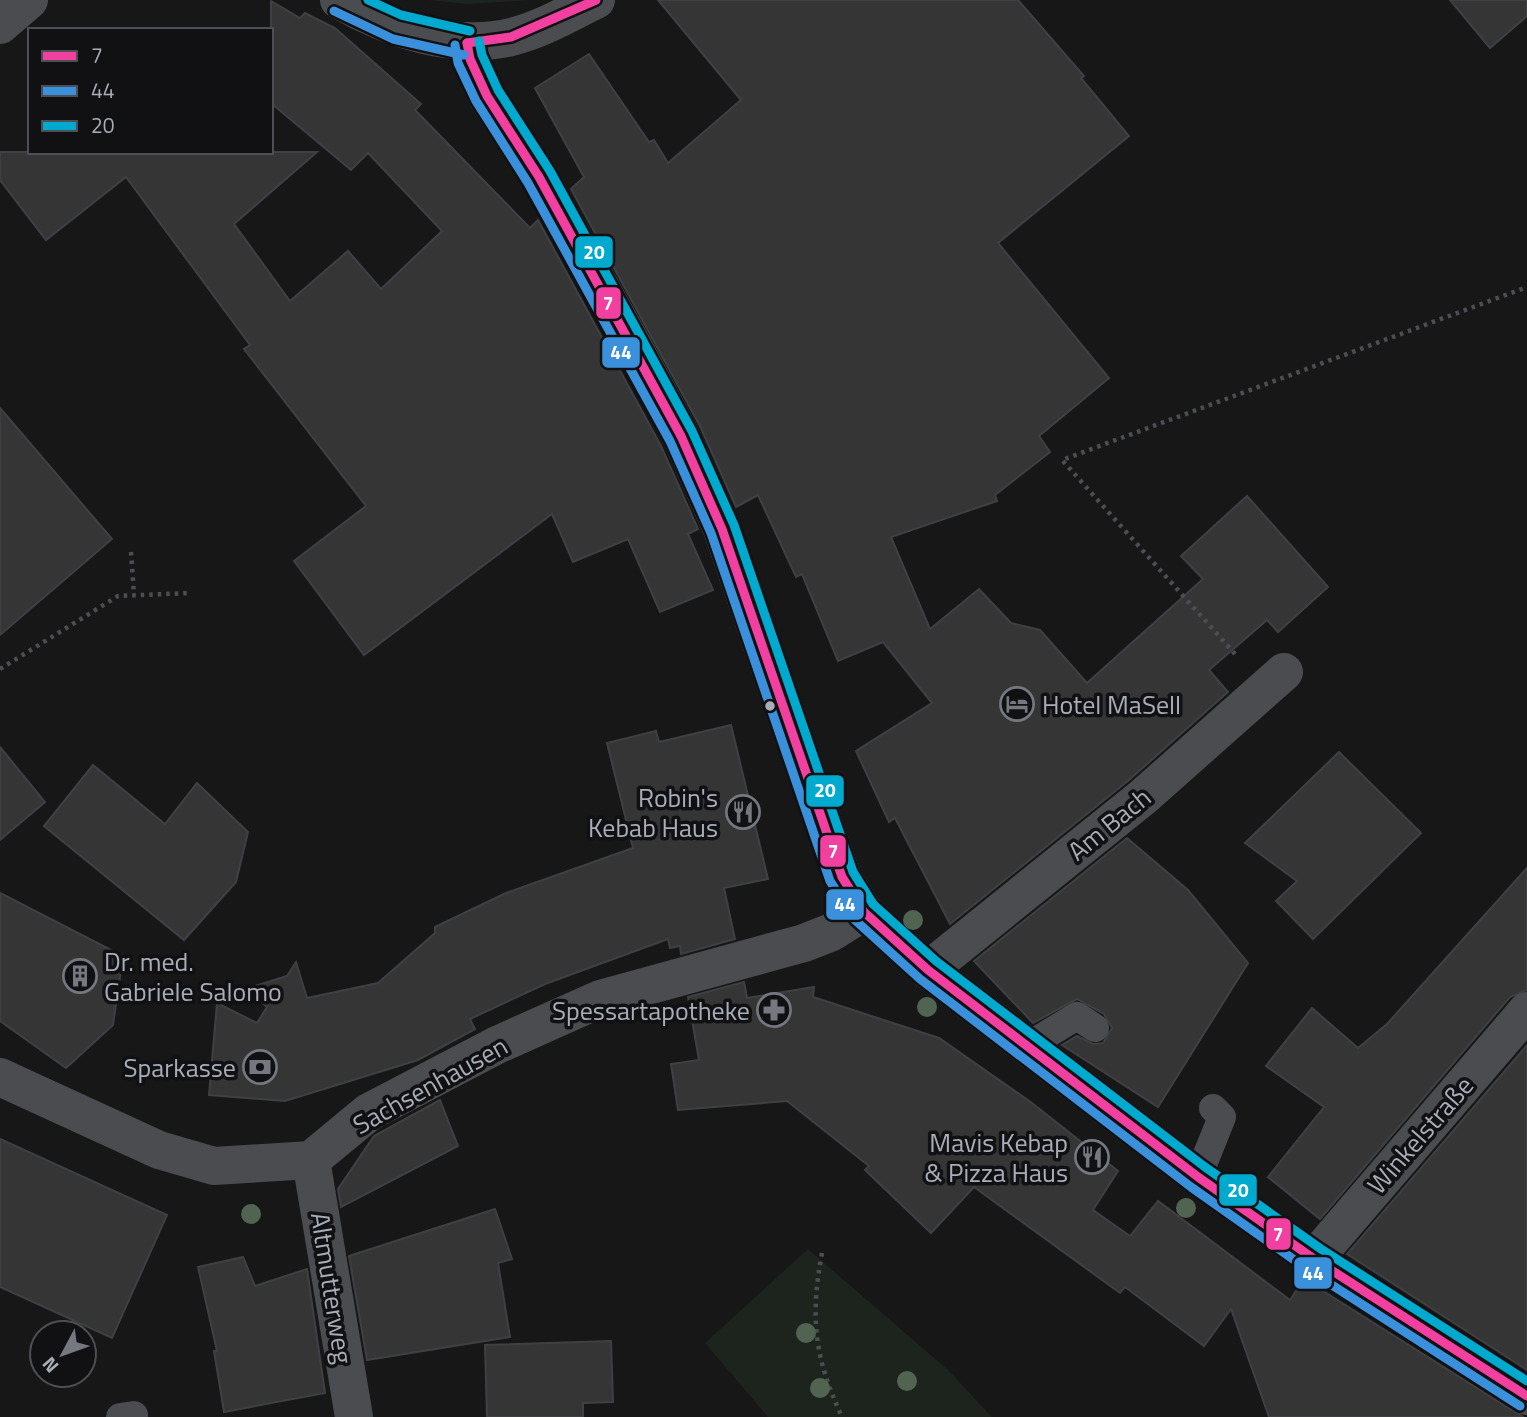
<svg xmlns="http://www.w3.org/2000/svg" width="1527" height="1417" font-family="'Titillium Web',sans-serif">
<rect width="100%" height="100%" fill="#171717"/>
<g fill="#1d241e">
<polygon points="428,0 530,0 468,4"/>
<polygon points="808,1249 948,1370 992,1417 768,1417 705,1343"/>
</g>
<g fill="#353536" stroke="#3f4043" stroke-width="2">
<polygon points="658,0 1018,0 1084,76 1081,78 1129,136 998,243 1109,378 1039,436 1050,452 995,495 997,501 891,537 930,629 979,589 1011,623 1040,630 1087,683 1203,579 1181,556 1247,496 1328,587 1278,632 1267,620 1209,670 1228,692 1129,780 950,924 895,818 889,822 856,751 932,703 883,642 838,661 802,574 796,577 758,495 736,507 700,426 571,189 584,177 535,88 589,54 649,142 654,140 668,163 741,100"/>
<polygon points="1450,0 1527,0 1527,16 1490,48"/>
<polygon points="271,1 300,18 305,13 335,28 421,104 415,110 530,228 538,220 661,446 698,529 688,534 713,590 660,612 628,539 573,562 552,514 364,655 294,561 366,506 244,349 250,345 126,177 46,240 0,180 0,152 317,152 234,224 290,301 348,251 381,289 442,231 368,153 351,170 271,103"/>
<polygon points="0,408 112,539 0,635"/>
<polygon points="731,725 768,879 724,888 735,939 681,954 680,946 670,948 668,939 545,984 470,1019 475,1029 418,1060 285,1101 209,1095 217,1003 257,1023 267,1007 245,989 287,976 296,962 307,998 378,983 435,933 435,927 506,893 633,848 607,743 656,731 659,742"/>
<polygon points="0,747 45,802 0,840"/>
<polygon points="1339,752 1421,833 1313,939 1276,901 1297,881 1245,843"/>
<polygon points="93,765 165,824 197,783 248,832 236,882 184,940 44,826"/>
<polygon points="1127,838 1188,890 1248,963 1158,1107 1062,1045 1077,1036 1093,1044 1103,1043 1112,1028 1104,1014 1077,999 1033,1023 974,961"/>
<polygon points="1527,868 1527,990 1510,997 1320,1219 1268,1177 1324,1107 1266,1066 1312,1008 1358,1048 1387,1024"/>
<polygon points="0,893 123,956 113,1025 66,1068 0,1021"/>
<polygon points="744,982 747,998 814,987 813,997 939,1038 1032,1103 1118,1171 1093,1210 1130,1236 1158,1201 1290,1300 1304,1279 1523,1417 1269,1417 1231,1309 1204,1346 1125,1287 1120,1293 974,1187 931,1233 865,1170 869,1166 787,1101 678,1110 671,1064 699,1060 688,997"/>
<polygon points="1527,1045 1527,1370 1347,1254"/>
<polygon points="440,1100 458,1146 341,1207 338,1189 374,1136"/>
<polygon points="0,1139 167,1215 112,1338 0,1287"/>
<polygon points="495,1209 512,1259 498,1263 510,1337 367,1360 349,1256"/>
<polygon points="243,1257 255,1286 307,1269 325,1393 224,1412 214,1351 217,1351 198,1267"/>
<polygon points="611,1341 613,1402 583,1403 583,1417 487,1417 485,1345"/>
</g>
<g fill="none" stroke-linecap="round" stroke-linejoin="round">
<g stroke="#4d4e52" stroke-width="4.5" stroke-dasharray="3.5 5" stroke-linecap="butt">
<polyline points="131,552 134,595"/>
<polyline points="1235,654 1062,460 1527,287"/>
<polyline points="0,669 118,596 190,593"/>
<path d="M822 1253C810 1317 814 1357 842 1417"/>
</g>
<g stroke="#4b4c50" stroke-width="28">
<polyline points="1026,1047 1077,1016 1095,1028"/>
<polyline points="1198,1177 1222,1117 1213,1108"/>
<polyline points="120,1417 134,1415"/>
</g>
<g stroke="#4b4c50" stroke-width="38">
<polyline points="467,43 470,59 487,96 539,177 633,346 681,436 722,529 842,877 864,912 928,970 1198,1177 1314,1259 1527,1396"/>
<polyline points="928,970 1143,797 1284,672"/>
<polyline points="0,1077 159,1150 214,1166 311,1160 369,1112 497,1045 600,999 804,943 832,932 864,912"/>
<polyline points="311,1160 354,1417"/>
<polyline points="1314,1259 1527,1011"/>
</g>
<g stroke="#4b4c50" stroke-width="38">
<path d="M339 0C389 29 454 51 511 37 541 30 569 13 596 0"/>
<polyline points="0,25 29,0"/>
</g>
<g stroke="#111113" stroke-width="14">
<g id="bus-1">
<polyline points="467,43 470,59 487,96 539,177 681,436 722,529 842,877 864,912 928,970 1198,1177 1314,1259 1527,1396"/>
<polyline points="467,43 511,37 596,0"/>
</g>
</g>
<g stroke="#111113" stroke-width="14">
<g id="bus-2">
<polyline points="334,11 393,39 464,55"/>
<polyline points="455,45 458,63 476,101 528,183 670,441 711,533 830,881 855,920 920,979 1191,1187 1307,1269 1520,1406"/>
</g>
</g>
<g stroke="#111113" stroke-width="14">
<g id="bus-3">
<polyline points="368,0 401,15 470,31"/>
<polyline points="479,41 482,55 498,90 550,171 692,431 734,525 853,872 873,904 936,961 1205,1167 1321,1249 1527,1381"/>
</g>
</g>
<use href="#bus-1" stroke="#f240a1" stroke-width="9"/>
<use href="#bus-2" stroke="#3a90db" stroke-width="9"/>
<use href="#bus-3" stroke="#00a9ce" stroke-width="9"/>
</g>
<g fill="#506451">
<circle cx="913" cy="920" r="10"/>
<circle cx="927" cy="1007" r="10"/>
<circle cx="1186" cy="1208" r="10"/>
<circle cx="251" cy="1214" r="10"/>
<circle cx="806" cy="1333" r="10"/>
<circle cx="907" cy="1381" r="10"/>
<circle cx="820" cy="1388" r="10"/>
</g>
<defs>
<g id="hotel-ring" transform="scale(1.75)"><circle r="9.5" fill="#111113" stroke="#757880" stroke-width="1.5"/><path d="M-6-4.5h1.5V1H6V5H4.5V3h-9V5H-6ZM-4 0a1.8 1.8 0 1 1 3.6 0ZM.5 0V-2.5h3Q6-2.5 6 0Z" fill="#757880"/></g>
<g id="restaurant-ring" transform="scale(1.75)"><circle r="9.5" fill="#111113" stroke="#757880" stroke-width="1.5"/><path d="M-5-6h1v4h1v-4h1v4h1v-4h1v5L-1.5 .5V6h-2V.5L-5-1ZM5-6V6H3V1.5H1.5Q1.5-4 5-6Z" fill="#757880"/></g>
<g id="building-ring" transform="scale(1.75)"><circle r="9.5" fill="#111113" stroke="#757880" stroke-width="1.5"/><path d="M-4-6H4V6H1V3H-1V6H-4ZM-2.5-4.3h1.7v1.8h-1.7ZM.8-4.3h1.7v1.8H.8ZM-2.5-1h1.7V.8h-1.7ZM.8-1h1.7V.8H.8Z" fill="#757880"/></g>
<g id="pharmacy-ring" transform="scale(1.75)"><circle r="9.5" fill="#111113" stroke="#757880" stroke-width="1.5"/><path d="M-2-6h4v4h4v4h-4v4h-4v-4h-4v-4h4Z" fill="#757880"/></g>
<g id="bank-ring" transform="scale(1.75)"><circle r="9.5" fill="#111113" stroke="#757880" stroke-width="1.5"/><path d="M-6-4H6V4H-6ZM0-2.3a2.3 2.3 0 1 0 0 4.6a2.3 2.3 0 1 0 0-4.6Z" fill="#757880"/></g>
</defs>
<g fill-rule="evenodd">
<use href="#hotel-ring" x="1017" y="704"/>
<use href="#restaurant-ring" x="743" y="812"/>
<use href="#building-ring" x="80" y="976"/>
<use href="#pharmacy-ring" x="774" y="1010"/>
<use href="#bank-ring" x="260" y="1067"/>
<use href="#restaurant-ring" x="1092" y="1157"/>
</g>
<circle fill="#a8adb8" stroke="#111113" stroke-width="2.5" cx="770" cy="706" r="6"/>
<g text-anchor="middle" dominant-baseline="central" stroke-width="7" stroke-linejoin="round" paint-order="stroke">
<g font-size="26" fill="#a8adb8" stroke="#111113" text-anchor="end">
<text x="1042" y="704" text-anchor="start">Hotel MaSell</text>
<text x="718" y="797">Robin's<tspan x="718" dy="30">Kebab Haus</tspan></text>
<text x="104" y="961" text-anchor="start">Dr. med.<tspan x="104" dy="30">Gabriele Salomo</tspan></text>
<text x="750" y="1010">Spessartapotheke</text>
<text x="236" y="1067">Sparkasse</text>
<text x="1068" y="1142">Mavis Kebap<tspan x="1068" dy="30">&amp; Pizza Haus</tspan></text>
</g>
<g font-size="26" fill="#a8adb8" stroke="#111113">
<text transform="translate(1109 824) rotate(-39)">Am Bach</text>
<text transform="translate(430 1085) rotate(-29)">Sachsenhausen</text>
<text transform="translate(1420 1135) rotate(-49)">Winkelstraße</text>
<text transform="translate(332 1288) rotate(81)">Altmutterweg</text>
</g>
</g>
<g stroke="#111113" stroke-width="2.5">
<rect x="574" y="235" width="40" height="34" rx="7" fill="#00a9ce"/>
<rect x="595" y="286" width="27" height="34" rx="7" fill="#f240a1"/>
<rect x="601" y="336" width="40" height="33" rx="7" fill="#3a90db"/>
<rect x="805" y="774" width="40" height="34" rx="7" fill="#00a9ce"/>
<rect x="819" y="834" width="28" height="34" rx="7" fill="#f240a1"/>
<rect x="825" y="888" width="40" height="33" rx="7" fill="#3a90db"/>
<rect x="1218" y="1173" width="40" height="34" rx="7" fill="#00a9ce"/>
<rect x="1265" y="1217" width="27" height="34" rx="7" fill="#f240a1"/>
<rect x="1293" y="1256" width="40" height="34" rx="7" fill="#3a90db"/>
</g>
<g font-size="19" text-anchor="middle" font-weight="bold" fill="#fff">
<text x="594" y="259">20</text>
<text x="608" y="310">7</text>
<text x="621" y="359">44</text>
<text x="825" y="797">20</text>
<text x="833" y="858">7</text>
<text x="845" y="911">44</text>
<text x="1238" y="1197">20</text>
<text x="1278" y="1241">7</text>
<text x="1313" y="1280">44</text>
</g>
<rect x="28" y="28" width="245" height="126" fill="#111113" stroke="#4d4f55" stroke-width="2"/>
<rect x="42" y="51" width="35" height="10" fill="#f240a1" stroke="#4d4f55" stroke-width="2"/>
<text x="91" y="63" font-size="21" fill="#a8adb8">7</text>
<rect x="42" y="86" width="35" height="10" fill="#3a90db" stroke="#4d4f55" stroke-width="2"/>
<text x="91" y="98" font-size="21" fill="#a8adb8">44</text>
<rect x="42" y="121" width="35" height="10" fill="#00a9ce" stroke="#4d4f55" stroke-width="2"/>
<text x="91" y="133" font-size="21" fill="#a8adb8">20</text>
<g transform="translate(63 1354) rotate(229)"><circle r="33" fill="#111113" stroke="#4d4f55" stroke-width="2"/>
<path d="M0-5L12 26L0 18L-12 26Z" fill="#757880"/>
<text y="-10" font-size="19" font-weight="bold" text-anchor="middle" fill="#a8adb8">N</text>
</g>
</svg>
